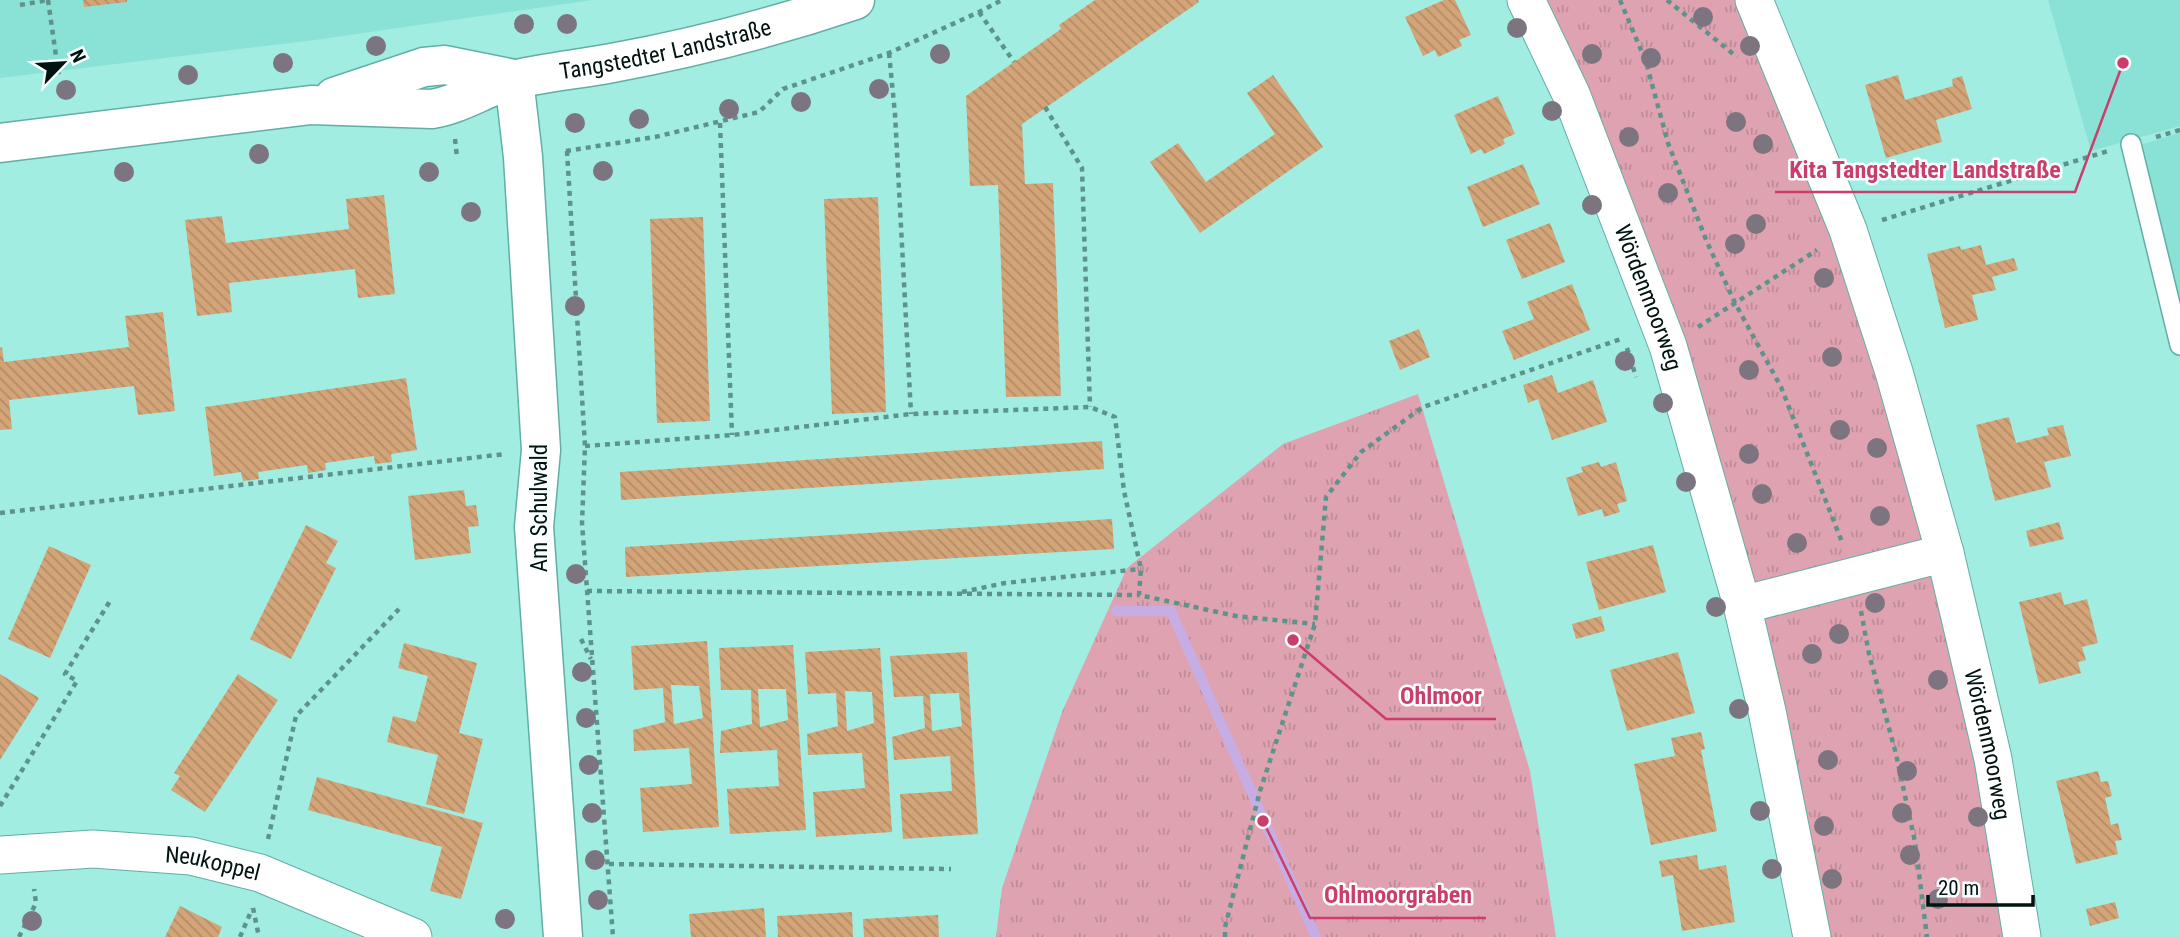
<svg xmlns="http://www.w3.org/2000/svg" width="2180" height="937" font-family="'Roboto Condensed',sans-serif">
<defs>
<pattern id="park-tufts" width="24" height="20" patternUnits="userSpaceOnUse" patternTransform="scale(1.75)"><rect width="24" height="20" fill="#dfa2b0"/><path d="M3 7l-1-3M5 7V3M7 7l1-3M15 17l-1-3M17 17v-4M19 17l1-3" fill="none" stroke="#be8b96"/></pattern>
<pattern id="building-back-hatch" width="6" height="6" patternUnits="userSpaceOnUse" patternTransform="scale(1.75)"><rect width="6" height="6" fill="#d3a478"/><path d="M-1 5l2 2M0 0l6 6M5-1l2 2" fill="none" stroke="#b38c67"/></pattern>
</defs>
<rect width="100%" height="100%" fill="#a1ede2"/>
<g fill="#8ae1d5">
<polygon points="0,0 592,0 315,40 0,78"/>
<polygon points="2048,0 2180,0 2180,126 2091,151"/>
<polygon points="2180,133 2180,326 2136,146"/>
</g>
<g fill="url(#park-tufts)">
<polygon points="1537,0 1743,0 1831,227 1919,516 1940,597 1999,876 2009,937 1827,937 1766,639"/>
<polygon points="1418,394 1530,771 1556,937 996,937 1002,888 1062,712 1127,568 1283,444"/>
</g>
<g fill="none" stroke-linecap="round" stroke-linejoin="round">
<polyline stroke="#c6aee5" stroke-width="10" points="1116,611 1171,611 1316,937"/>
</g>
<g fill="url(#building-back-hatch)" fill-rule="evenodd">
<polygon points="83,0 127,0 127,2 84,7"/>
<polygon points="1095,0 1198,0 1199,2 1022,124 1025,184 1053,183 1061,396 1006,397 998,185 970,186 966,96 1061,29 1059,25"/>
<polygon points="1444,0 1455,0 1471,35 1459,40 1462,46 1438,57 1435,50 1423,56 1405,17"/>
<polygon points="1273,75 1323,147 1200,233 1150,162 1178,143 1206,182 1275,134 1247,93"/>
<polygon points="1898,75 1905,100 1953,86 1952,79 1962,76 1972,109 1936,120 1942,142 1886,158 1865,85"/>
<polygon points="1498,96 1515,134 1503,139 1505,144 1484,154 1481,149 1471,154 1454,115"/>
<polygon points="1523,164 1540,204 1483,227 1467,187"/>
<polygon points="384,195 395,294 358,298 355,269 229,283 232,312 197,316 185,220 222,216 226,243 349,229 346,199"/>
<polygon points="878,197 886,412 832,414 824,199"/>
<polygon points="703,217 710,421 657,423 650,219"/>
<polygon points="1550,223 1565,262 1522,279 1506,240"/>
<polygon points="1981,245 1986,265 2014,258 2018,270 1992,277 1996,290 1972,295 1978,320 1945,328 1927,254 1960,246 1961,250"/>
<polygon points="1572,284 1590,330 1514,360 1502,331 1534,319 1527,302"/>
<polygon points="163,312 175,411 138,415 134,386 9,400 12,429 0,430 0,348 2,347 4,362 129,347 125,316"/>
<polygon points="1419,329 1430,357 1400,370 1389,341"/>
<polygon points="1552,375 1558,393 1593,380 1607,422 1552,440 1538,399 1528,403 1523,385"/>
<polygon points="406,378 417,450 391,454 392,462 375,464 374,456 325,463 326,470 308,473 307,465 258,472 259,479 243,481 241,472 214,476 205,407"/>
<polygon points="2009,417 2016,443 2049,435 2047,428 2063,425 2071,456 2044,462 2051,487 1995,501 1976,425"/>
<polygon points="1102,441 1104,469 621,500 620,472"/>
<polygon points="1599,462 1601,467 1616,462 1627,501 1617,504 1620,512 1604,517 1602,509 1578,516 1566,478 1583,472 1581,467"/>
<polygon points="464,490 466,506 476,505 479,526 468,527 471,553 415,560 408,496"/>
<polygon points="1112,519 1114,549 626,577 625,547"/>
<polygon points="2059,522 2064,539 2030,547 2026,531"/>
<polygon points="306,525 338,541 326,563 336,568 291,659 250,639"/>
<polygon points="1653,545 1666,592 1599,610 1586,562"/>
<polygon points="49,546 91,565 50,658 8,639"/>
<polygon points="2061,592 2064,605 2087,599 2098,643 2082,647 2086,660 2078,662 2081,673 2039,684 2019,602"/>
<polygon points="1601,616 1605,631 1576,639 1572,624"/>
<path d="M707 641 719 827 643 832 640 788 692 784 689 748 634 751 633 730 665 722 663 688 634 690 631 646ZM671 685 699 686 703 718 674 724Z"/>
<polygon points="404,643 477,663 459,733 483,739 464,814 426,804 438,755 387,742 393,716 416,722 428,676 398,668"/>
<path d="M793 645 806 830 730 834 727 789 779 786 777 750 720 753 721 731 752 724 751 690H721L719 648ZM758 689H786L788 720 760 727Z"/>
<path d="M880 648 892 832 816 837 813 792 865 788 862 753 808 755 807 734 838 726 836 693 808 694 805 652ZM845 691 872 692 874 723 847 731Z"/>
<path d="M967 652 978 834 903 839 900 794 952 791 950 756 894 760 892 737 925 728 923 696 894 697 890 656ZM959 693 962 726 932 731 930 694Z"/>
<polygon points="1678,652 1695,713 1627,731 1610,670"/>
<polygon points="0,674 39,698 0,760"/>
<polygon points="238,674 278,700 205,812 171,790 180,776 174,773"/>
<polygon points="1701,732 1705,749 1701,750 1717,831 1651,845 1634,764 1675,756 1671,738"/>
<polygon points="2098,771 2101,782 2108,781 2112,796 2105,798 2111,825 2118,823 2122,840 2115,841 2118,854 2076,864 2056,781"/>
<polygon points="317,777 483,823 461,899 430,891 442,847 308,810"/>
<polygon points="1697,855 1699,870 1726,865 1735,922 1682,931 1673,875 1662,877 1659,861"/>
<polygon points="2115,902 2119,918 2090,926 2086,909"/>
<polygon points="180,906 222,927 218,937 165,937"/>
<polygon points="764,908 766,937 691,937 689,914"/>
<polygon points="852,912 853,937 778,937 777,916"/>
<polygon points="938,915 939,937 864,937 863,919"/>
</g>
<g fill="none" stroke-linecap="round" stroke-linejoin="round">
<g stroke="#63aea4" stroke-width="22">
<polyline id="lane" points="2131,144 2180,345"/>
</g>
<g stroke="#63aea4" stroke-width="39">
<g id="street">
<path id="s1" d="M1526 0 1571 94 1668 346 1742 605 1767 711 1812 937"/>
<path id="s2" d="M1754 0 1848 230 1894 372 1945 553 1993 759 2022 937"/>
<polyline points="1742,605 1945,553"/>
<path id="s3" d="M0 855 93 849 191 856 260 873 413 937"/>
</g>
</g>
<g stroke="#63aea4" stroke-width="41">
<g id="secondary">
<polyline points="514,79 523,157 541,450 534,527 563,937"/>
<polyline points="334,97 424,67 445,65 514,79"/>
<path id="s4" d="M0 143 311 105 432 109C463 104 487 85 517 79 548 72 580 69 612 63 694 48 775 27 855 0"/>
</g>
</g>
<g stroke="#5e938b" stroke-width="4.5" stroke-dasharray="5 5" stroke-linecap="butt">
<polyline points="48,0 59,77"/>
<polyline points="1620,0 1646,62 1668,143 1707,242 1735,303 1781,387 1842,542"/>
<polyline points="1667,0 1737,57"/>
<polyline points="20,5 48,0"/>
<polyline points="979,12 1014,62"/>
<polyline points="889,53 895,114 911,414"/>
<polyline points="1045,107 1082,168 1090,407"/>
<polyline points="720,123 732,435"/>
<polyline points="2156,137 2180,130"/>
<polyline points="455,139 457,157"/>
<polyline points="566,151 655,137 759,112 783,89 889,53 979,12 1002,0"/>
<polyline points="567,151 585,446 582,523 613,937"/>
<polyline points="1882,220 2108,151"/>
<polyline points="1698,327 1817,250"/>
<polyline points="1627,348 1636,377"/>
<polyline points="585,446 732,435 911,414 1090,407 1115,417 1124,491 1141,569 1139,595 1236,616 1315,624"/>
<polyline points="0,513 505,454"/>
<polyline points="587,591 1139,595"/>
<polyline points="962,592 1005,583 1141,569"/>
<polyline points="1861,611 1869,654 1896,754 1915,842 1927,937"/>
<polyline points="581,639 591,659"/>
<polyline points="0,806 77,681 65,674 110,601"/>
<polyline points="268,839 296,716 399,609"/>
<polyline points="609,864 951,869"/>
<polyline points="253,908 259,937"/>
<polyline points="19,937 36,903 34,889"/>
<polyline points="240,937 252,909"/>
<polyline points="1225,937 1225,927 1260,791 1315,624 1326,497 1361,452 1423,407 1624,338"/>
</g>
<use href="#lane" stroke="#fff" stroke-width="19"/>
<use href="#street" stroke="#fff" stroke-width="37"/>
<use href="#secondary" stroke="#fff" stroke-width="38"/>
</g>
<g fill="#7c747e">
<circle cx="1703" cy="17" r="10"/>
<circle cx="524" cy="24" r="10"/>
<circle cx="567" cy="24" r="10"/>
<circle cx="1517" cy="28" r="10"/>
<circle cx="376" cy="46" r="10"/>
<circle cx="1750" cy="46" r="10"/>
<circle cx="940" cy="54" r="10"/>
<circle cx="1592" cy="54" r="10"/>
<circle cx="1651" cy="58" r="10"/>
<circle cx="283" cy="63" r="10"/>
<circle cx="188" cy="75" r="10"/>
<circle cx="879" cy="89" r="10"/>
<circle cx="66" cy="90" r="10"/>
<circle cx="801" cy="102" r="10"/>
<circle cx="729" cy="109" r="10"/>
<circle cx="1552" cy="111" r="10"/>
<circle cx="639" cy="119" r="10"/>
<circle cx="1736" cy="122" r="10"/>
<circle cx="575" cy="123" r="10"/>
<circle cx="1629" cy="137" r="10"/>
<circle cx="1763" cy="144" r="10"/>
<circle cx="259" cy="154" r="10"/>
<circle cx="603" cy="171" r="10"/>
<circle cx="124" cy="172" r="10"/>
<circle cx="429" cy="172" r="10"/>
<circle cx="1668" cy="193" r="10"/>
<circle cx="1592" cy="205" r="10"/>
<circle cx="471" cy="212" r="10"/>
<circle cx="1756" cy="224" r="10"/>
<circle cx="1735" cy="244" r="10"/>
<circle cx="1824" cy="278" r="10"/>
<circle cx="575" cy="306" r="10"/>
<circle cx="1832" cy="357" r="10"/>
<circle cx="1625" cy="361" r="10"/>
<circle cx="1749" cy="370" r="10"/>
<circle cx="1663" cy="403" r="10"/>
<circle cx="1840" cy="430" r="10"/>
<circle cx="1877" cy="448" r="10"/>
<circle cx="1749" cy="454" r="10"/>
<circle cx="1686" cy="482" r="10"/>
<circle cx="1762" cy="494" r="10"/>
<circle cx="1880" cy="516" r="10"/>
<circle cx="1797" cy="543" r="10"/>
<circle cx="576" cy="574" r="10"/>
<circle cx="1875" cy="603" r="10"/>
<circle cx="1716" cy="607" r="10"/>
<circle cx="1839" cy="634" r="10"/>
<circle cx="1812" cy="654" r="10"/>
<circle cx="582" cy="672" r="10"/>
<circle cx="1938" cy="680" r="10"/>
<circle cx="1739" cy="709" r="10"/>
<circle cx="586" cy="718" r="10"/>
<circle cx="1828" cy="760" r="10"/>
<circle cx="589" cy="765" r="10"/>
<circle cx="1907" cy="771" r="10"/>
<circle cx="1760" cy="811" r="10"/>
<circle cx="592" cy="813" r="10"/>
<circle cx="1902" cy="813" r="10"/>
<circle cx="1978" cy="817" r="10"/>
<circle cx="1824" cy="826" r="10"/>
<circle cx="1910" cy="855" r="10"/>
<circle cx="595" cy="860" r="10"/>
<circle cx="1772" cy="869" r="10"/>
<circle cx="1832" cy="879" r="10"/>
<circle cx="1938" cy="899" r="10"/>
<circle cx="598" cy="900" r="10"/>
<circle cx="505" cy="919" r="10"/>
<circle cx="32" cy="921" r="10"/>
</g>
<g text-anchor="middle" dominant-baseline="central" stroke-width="5" stroke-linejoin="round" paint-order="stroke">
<g font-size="23" fill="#001310" stroke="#f8fffe">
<text stroke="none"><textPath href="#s4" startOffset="676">Tangstedter Landstraße</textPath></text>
<text stroke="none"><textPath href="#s1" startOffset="322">Wördenmoorweg</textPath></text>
<text transform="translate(539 508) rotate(-90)">Am Schulwald</text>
<text stroke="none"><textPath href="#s2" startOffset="782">Wördenmoorweg</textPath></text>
<text stroke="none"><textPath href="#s3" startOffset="214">Neukoppel</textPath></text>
</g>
</g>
<path fill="none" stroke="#cb3e6c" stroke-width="2.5" d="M2123 63L2075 192H1775M1293 640L1386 719H1496M1263 821L1310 918H1486"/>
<g fill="#cb3e6c" stroke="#f8fffe" stroke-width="2.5">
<circle cx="2123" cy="63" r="7"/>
<circle cx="1293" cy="640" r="7"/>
<circle cx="1263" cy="821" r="7"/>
</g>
<g font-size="24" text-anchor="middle" font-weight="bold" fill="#cb3e6c" stroke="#f8fffe" stroke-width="5" stroke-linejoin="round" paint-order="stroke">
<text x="1925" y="178">Kita Tangstedter Landstraße</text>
<text x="1441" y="704">Ohlmoor</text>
<text x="1398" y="903">Ohlmoorgraben</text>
</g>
<g transform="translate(63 63) rotate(65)" stroke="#f8fffe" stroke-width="5" paint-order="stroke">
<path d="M0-5L12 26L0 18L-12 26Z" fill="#001310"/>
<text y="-10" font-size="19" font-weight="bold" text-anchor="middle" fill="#001310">N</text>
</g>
<path d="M1928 895v10h105v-10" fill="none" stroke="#001310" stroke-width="3.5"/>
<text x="1938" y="895" font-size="21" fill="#001310" stroke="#f8fffe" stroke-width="5" paint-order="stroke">20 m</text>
</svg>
